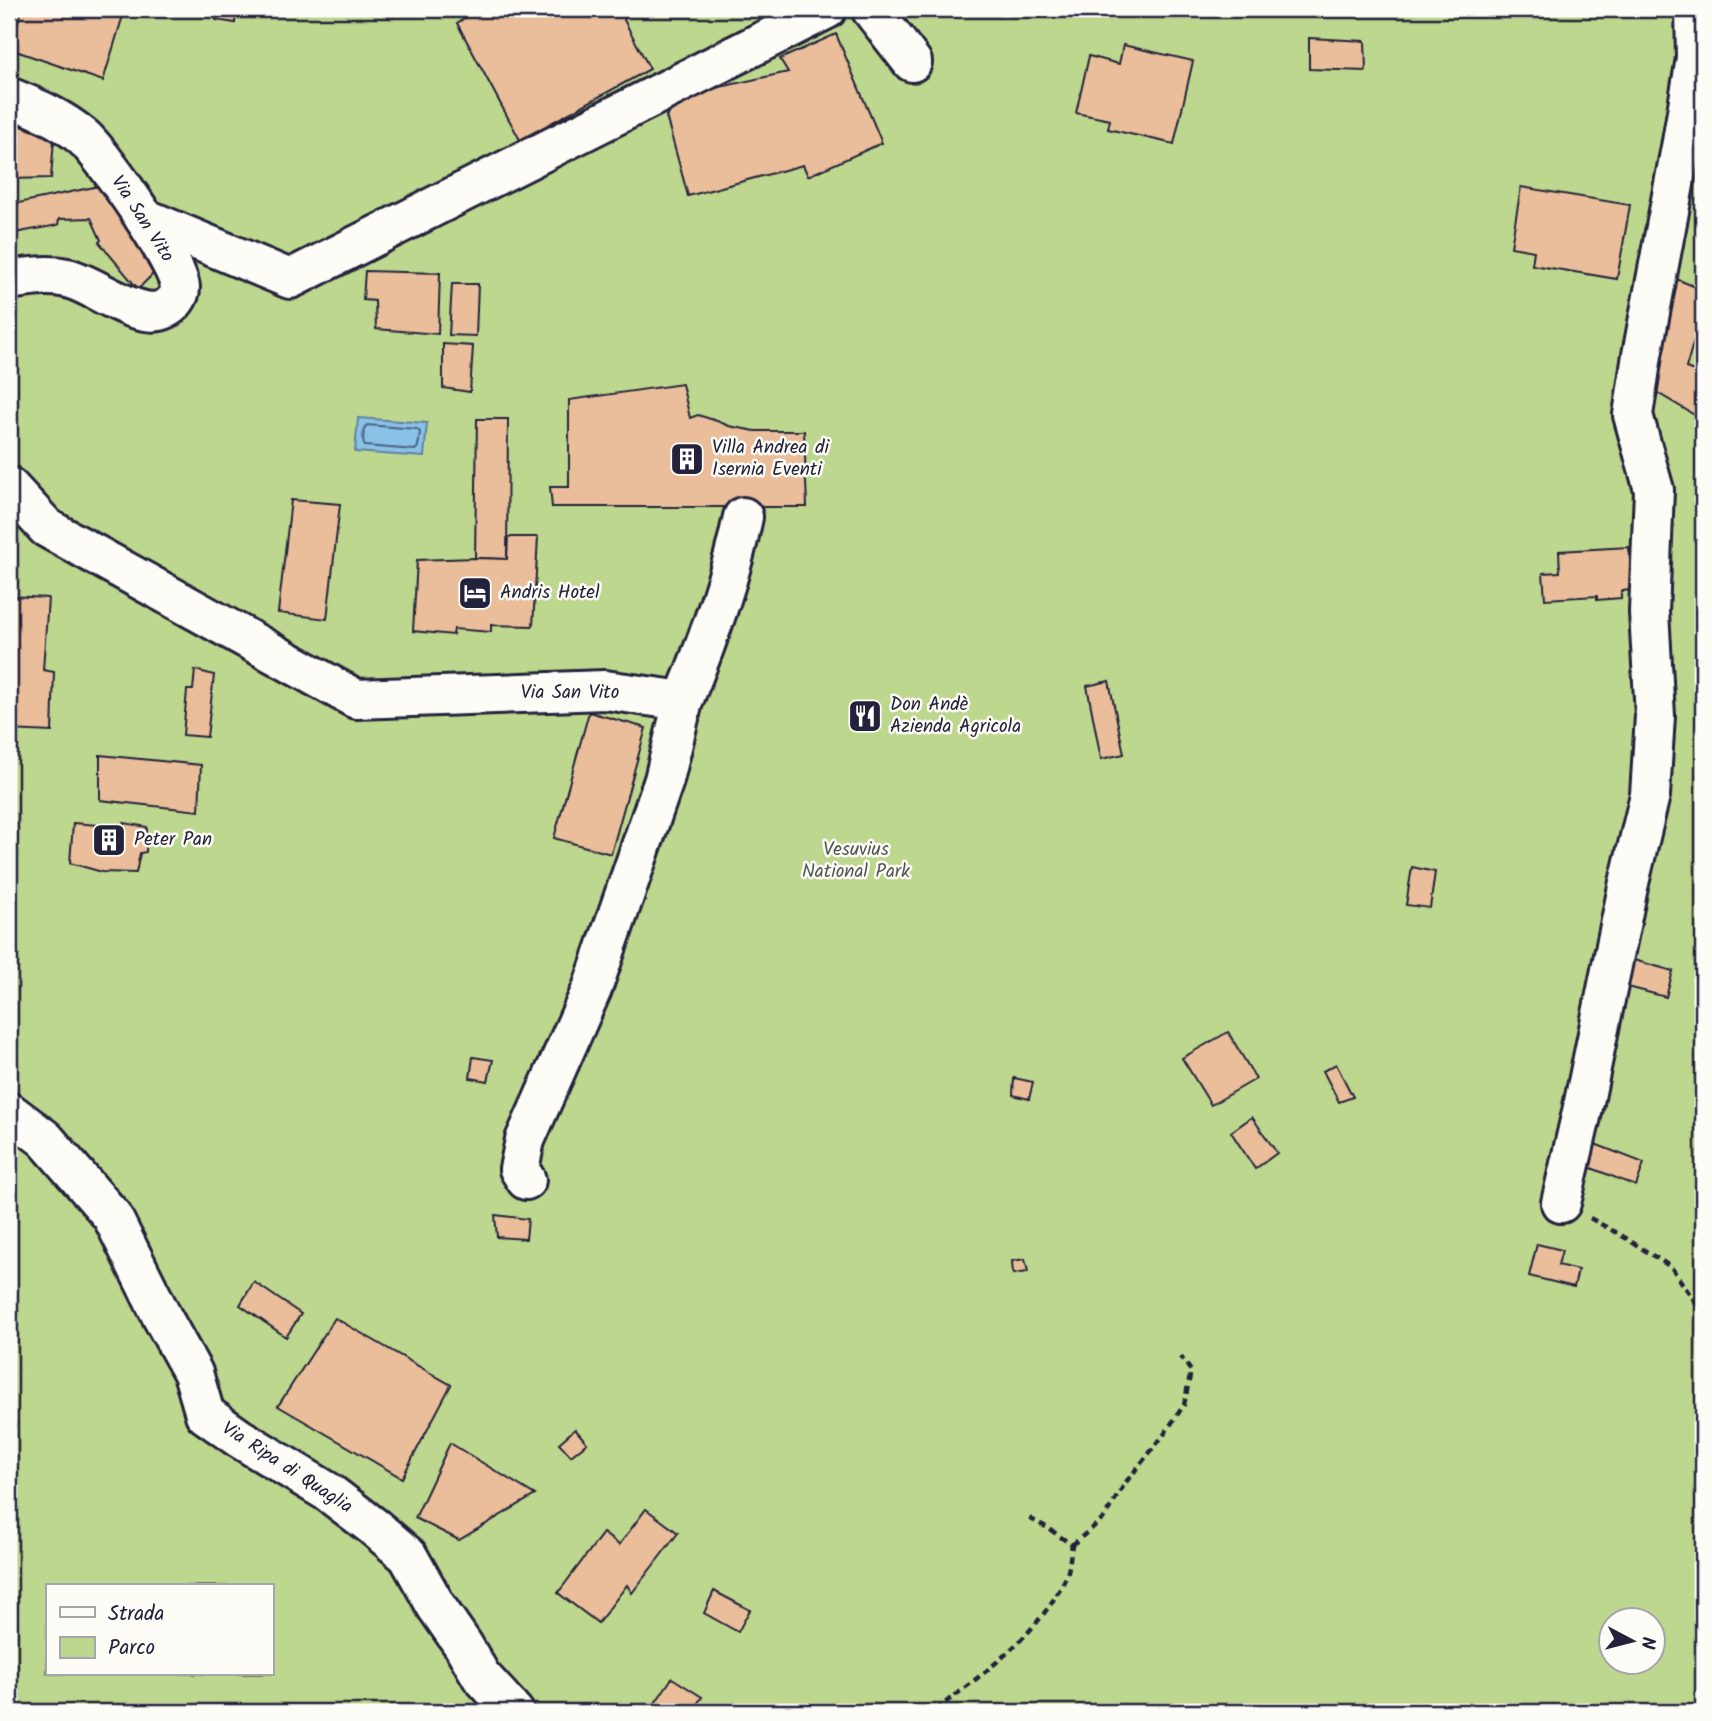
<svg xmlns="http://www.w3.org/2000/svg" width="1712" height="1721" font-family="Kalam,sans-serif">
<rect width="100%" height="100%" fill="#f7e9db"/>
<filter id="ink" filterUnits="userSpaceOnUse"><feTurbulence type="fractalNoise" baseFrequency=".0143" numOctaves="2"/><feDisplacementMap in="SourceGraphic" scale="14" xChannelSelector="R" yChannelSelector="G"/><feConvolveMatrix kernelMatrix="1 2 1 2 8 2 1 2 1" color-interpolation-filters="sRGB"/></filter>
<g filter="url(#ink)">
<path fill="#bed78e" stroke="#707c64" stroke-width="2" fill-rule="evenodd" d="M9 9H1703V1712H9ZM47 1586H271V1674H47ZM1610 1620H1652V1662H1610Z"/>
<polygon fill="#89c1e7" stroke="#6081a2" stroke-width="2" points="358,418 427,423 424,457 355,452"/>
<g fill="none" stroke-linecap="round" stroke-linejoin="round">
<path stroke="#4b6280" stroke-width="2" d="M367 425 417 429 420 432 418 447 415 450 365 446C362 442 363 429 367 425Z"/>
</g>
<g fill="#eabe9a" stroke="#22223b" stroke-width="2">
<polygon points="22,9 125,9 103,81 10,49"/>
<polygon points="217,9 261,9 260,17 236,14 235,23 216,20"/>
<polygon points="480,9 628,9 624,20 650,69 520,140 457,23"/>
<polygon points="836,34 882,143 808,176 803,165 688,196 666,116 689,94 788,72 780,59"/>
<polygon points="1309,38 1365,41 1366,71 1309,69"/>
<polygon points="1123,45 1193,61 1174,144 1108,129 1110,120 1076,113 1089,56 1119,64"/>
<polygon points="9,121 54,139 51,178 9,179"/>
<polygon points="104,185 153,274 138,289 99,242 101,240 91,218 59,219 58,225 9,234 9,205"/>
<polygon points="1521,187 1630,205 1617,279 1532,265 1534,251 1511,247"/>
<polygon points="365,271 440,273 438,334 376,329 375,301 363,300"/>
<polygon points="1674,278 1703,290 1703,308 1686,368 1703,374 1703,420 1651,389"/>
<polygon points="452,284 478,284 476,336 449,335"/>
<polygon points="443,344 473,346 470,392 443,388"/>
<polygon points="682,384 690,418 698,415 717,421 729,426 755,431 804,431 807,507 552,507 550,487 569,487 569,400"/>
<polygon points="477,419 508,419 507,559 475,558"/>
<polygon points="291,500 340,504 327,619 278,613"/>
<polygon points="508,537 538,537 533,626 491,625 491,632 454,629 453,635 413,631 417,560 475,558 507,559"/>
<polygon points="1629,547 1632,590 1621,591 1621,598 1597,600 1597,596 1545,599 1543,573 1560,572 1559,551"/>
<polygon points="9,596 48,598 43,670 54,672 52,732 9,730"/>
<polygon points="195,670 214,675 207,737 183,735 187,690 193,690"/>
<polygon points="1109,681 1124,754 1101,759 1087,686"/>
<polygon points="589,712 646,728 611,854 554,838"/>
<polygon points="100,755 201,765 199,811 100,800"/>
<polygon points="73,823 123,827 124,823 147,827 146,852 140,853 136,873 102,872 70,863"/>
<polygon points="1412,867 1435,872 1430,908 1406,905"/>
<polygon points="1630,959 1673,971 1666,997 1624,986"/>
<polygon points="1228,1032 1256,1079 1211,1105 1182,1058"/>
<polygon points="473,1057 493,1060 488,1081 470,1078"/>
<polygon points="1336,1064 1353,1097 1339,1102 1323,1071"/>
<polygon points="1014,1078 1033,1082 1029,1099 1013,1095"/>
<polygon points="1252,1117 1277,1153 1255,1169 1231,1132"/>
<polygon points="1582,1139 1644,1163 1636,1186 1579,1163"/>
<polygon points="495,1215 528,1219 526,1239 497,1237"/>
<polygon points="1537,1244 1562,1250 1558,1265 1578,1270 1574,1287 1529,1276"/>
<polygon points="1025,1259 1028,1272 1013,1274 1012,1261"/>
<polygon points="254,1282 301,1314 286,1337 240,1305"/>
<polygon points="335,1318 451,1385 402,1478 278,1406"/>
<polygon points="575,1429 587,1443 571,1456 559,1443"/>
<polygon points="450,1443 535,1495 459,1540 415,1518"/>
<polygon points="646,1509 678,1533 632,1593 627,1585 598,1623 558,1593 603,1533 619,1545"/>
<polygon points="714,1591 750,1610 738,1632 704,1613"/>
<polygon points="672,1678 702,1697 691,1712 649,1712"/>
</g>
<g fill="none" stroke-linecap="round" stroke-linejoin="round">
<g stroke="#22223b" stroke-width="44">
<g id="street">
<polyline points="871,9 912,62"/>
<polyline points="144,218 290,279 827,9"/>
<polyline points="9,487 47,528 356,699 605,690 683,701 664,780 592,989 525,1140 519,1169 526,1180"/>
<path d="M683 701C708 641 730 581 743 517"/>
<polyline points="9,1112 45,1139 112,1216 162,1317 193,1373 205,1414 239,1438 328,1492 374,1527 408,1556 436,1606 463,1645 481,1676 514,1712"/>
<polyline points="1561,1203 1582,1112 1628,887 1650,795 1655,716 1649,612 1654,490 1633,415 1642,355 1682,142 1696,58 1695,9"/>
</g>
</g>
<g stroke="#22223b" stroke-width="44">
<path id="secondary" d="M9 97C36 108 61 118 83 137 102 153 181 266 180 288 180 296 173 305 165 309 139 322 94 284 67 278 48 274 28 277 9 280"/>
</g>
<g stroke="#22223b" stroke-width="4.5" stroke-dasharray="7 5" stroke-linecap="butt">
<polyline points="1590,1218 1624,1237 1671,1267 1703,1313"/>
<polyline points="1072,1545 1103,1519 1126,1482 1163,1436 1184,1405 1191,1371 1181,1357"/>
<path d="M939 1712 941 1706C988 1670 1040 1633 1066 1577 1070 1568 1070 1555 1072 1545L1048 1528 1029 1518"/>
</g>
<use href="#street" stroke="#fdfcf7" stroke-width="38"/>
<use href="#secondary" stroke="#fdfcf7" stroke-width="38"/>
</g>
</g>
<defs>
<g id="building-square" transform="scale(1.75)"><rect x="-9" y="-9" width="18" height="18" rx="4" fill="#22223b" stroke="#fdfcf7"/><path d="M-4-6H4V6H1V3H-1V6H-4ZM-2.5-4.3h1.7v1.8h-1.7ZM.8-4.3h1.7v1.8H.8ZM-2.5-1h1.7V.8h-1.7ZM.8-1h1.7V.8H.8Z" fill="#fff"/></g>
<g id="hotel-square" transform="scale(1.75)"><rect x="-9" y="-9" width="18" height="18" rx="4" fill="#22223b" stroke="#fdfcf7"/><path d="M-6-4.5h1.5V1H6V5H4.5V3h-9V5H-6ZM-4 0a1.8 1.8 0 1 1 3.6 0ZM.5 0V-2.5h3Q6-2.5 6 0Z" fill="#fff"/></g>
<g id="restaurant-square" transform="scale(1.75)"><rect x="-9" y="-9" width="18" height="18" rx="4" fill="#22223b" stroke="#fdfcf7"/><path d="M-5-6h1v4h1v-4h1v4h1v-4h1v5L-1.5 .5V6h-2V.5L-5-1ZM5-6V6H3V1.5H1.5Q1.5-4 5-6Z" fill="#fff"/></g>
</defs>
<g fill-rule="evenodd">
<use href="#building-square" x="687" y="459"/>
<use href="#hotel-square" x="475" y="593"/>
<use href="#restaurant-square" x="865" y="716"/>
<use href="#building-square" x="109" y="840"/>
</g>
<g text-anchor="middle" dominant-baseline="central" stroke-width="5" stroke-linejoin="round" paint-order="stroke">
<g font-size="19" fill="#22223b" stroke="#fdfcf7">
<text transform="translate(142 219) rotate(57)">Via San Vito</text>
<text x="570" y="693">Via San Vito</text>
<text transform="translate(287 1468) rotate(33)">Via Ripa di Quaglia</text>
</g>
<g font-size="19" fill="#22223b" stroke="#fdfcf7" text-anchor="start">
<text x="712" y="448">Villa Andrea di<tspan x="712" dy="22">Isernia Eventi</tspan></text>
<text x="500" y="593">Andris Hotel</text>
<text x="890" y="705">Don Andè<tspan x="890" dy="22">Azienda Agricola</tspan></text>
<text x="134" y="840">Peter Pan</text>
</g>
<g font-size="19" fill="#515854" stroke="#fdfcf7">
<text x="856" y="850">Vesuvius<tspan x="856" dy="22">National Park</tspan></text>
</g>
</g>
<rect width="1712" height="1721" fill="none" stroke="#fdfcf7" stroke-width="35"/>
<rect x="18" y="18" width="1677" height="1686" fill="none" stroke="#22223b" stroke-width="2.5" filter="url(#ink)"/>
<rect x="46" y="1584" width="228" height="91" fill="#fdfcf7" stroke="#a5a5ac" stroke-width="2"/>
<rect x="60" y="1607" width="35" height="10" fill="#fdfcf7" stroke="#a5a5ac" stroke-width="2"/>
<text x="108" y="1620" font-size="21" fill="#22223b">Strada</text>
<rect x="60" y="1637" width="35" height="21" fill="#bed78e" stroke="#a5a5ac" stroke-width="2"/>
<text x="108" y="1654" font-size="21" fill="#22223b">Parco</text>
<g transform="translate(1632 1641) rotate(97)"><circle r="33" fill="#fdfcf7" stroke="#a5a5ac" stroke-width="2"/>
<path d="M0-5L12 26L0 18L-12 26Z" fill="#22223b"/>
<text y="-10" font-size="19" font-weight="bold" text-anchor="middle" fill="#22223b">N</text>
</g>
</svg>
